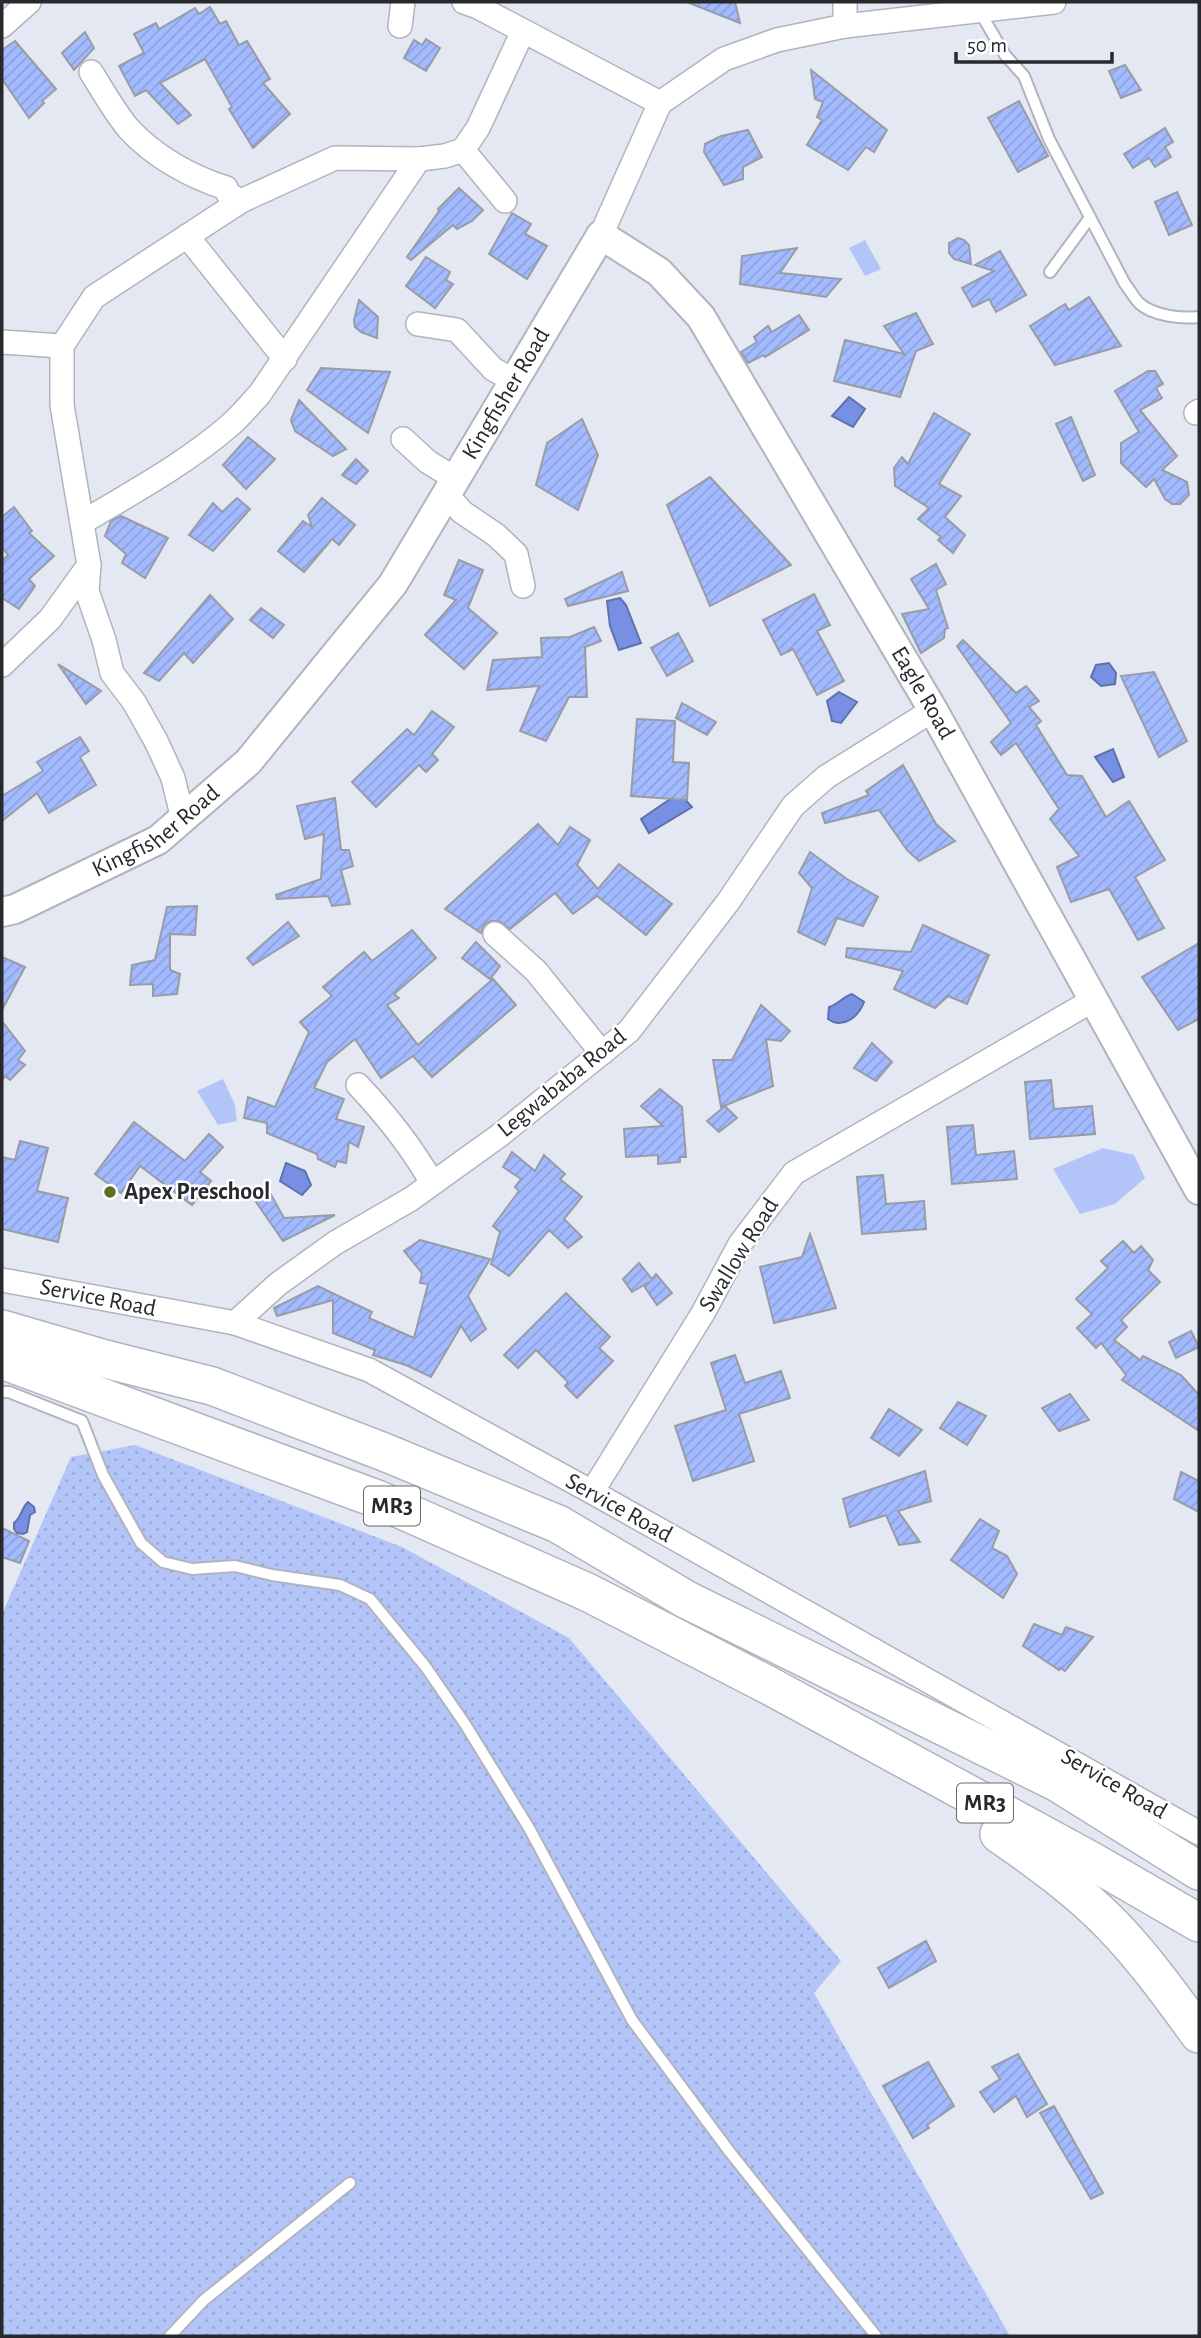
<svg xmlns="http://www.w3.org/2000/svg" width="1201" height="2338" font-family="'Alegreya Sans',sans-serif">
<defs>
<pattern id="grass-dots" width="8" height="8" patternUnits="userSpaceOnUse" patternTransform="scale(1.75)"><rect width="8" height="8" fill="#b3c5f8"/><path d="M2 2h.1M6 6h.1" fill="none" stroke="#9aa9d5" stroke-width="1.8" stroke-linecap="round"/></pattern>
<pattern id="building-hatch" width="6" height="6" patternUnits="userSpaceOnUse" patternTransform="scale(1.75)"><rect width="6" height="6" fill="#a3baff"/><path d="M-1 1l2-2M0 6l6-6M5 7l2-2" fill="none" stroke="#8ca0db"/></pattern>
</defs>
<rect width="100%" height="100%" fill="#e4e8f2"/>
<polygon fill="url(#grass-dots)" points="135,1445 402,1547 569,1638 841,1961 814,1993 1010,2336 2,2336 2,1614 71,1457"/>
<g fill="#b3c5f8">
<polygon points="865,240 881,269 865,276 849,248"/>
<polygon points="223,1079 235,1105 237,1121 218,1125 197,1091"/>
<polygon points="1103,1148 1134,1155 1145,1178 1115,1204 1080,1214 1053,1169"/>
</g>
<g fill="#7790e3" stroke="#5f71ac" stroke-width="2">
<polygon points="849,397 865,409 853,427 832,416"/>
<polygon points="620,598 626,605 641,643 619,650 610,626 607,601"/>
<polygon points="1109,663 1116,673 1115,684 1101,686 1091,677 1096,665"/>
<polygon points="839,692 857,702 841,723 832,721 827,701"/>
<polygon points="1113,749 1124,777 1113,782 1095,757"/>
<polygon points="679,793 692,807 649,833 641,819"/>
<path d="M852 994 864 1002C859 1016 843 1030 828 1019L829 1007C838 1005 841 998 852 994Z"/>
<polygon points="286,1163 305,1171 311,1185 302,1195 280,1181"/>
<path d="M28 1502 34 1507 35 1512 30 1515 27 1532 23 1534 17 1533 14 1529V1523C22 1517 21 1508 28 1502Z"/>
</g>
<g fill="url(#building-hatch)" stroke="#989ca5" stroke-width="2">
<polygon points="690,2 735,2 740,23 689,3"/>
<polygon points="210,7 220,24 226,21 239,45 247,41 270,79 263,83 290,114 253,148 229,109 232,107 205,59 160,83 191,115 178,124 146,90 135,96 119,66 144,53 134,34 156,23 159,29 195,8 199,14"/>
<polygon points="85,32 94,48 74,70 62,53"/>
<polygon points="426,39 440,48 426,71 404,58 414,40 422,45"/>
<polygon points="15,41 56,89 42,101 44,103 29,118 2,79 2,50"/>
<polygon points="1125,65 1141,90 1121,98 1109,71"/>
<polygon points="811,70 887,130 874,152 866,147 848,170 807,145 822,120 817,117 823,102 815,99"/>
<polygon points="1019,101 1048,156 1018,172 988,118"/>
<polygon points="1165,128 1173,142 1165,147 1171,157 1155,167 1149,158 1133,168 1124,154"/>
<polygon points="748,130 762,157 743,167 743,179 724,185 704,152 705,144 721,136"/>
<polygon points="459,188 483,210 472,221 457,229 453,225 411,260 407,257 439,211 438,209"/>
<polygon points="1177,192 1192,225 1169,235 1155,202"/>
<polygon points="512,213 531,224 525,234 547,246 527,279 489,254"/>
<polygon points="958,238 964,240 969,245 971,264 954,259 949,253 949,243"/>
<polygon points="797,248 780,273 841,279 826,297 740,284 742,256"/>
<polygon points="1000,251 1026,295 996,312 989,299 973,307 962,288 994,271 975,265"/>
<polygon points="426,257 450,272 446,280 453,284 435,308 406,286"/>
<polygon points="1089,297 1121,346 1055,365 1030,326 1065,304 1069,310"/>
<polygon points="359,300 378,317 377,338 361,332 355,327 354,320"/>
<polygon points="916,313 933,344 916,351 900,397 834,381 845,340 904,354 884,326"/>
<polygon points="799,315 809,330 765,357 764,355 748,363 741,352 757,342 754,337 768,326 772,332"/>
<polygon points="321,368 390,372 368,433 307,390"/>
<polygon points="1148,371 1155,371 1163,384 1156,388 1162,398 1140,410 1177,456 1162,470 1187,482 1189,495 1180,504 1172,504 1165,499 1154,479 1146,487 1121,463 1121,443 1139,432 1115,391"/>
<polygon points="299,400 346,449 333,456 295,431 291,420"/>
<polygon points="934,413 970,434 939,484 961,496 945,517 965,535 953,553 938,540 941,537 918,519 929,508 895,486 894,468 902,457 908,464"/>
<polygon points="1071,417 1095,475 1083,481 1056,424"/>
<polygon points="582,419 598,455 578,510 536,485 547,443"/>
<polygon points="248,437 275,459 246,489 223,465"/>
<polygon points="356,459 368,471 356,484 342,475"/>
<polygon points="710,477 791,565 710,606 667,505"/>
<polygon points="237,498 250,509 213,551 189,535 213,503 222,512"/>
<polygon points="322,498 355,525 339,545 332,539 304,572 278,551 303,521 312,527 308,515"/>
<polygon points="14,507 32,531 29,533 54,556 29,579 35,586 19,609 2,598 2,561 8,555 2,547 2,517"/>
<polygon points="121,516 168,538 145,578 122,563 126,554 105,536 111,521"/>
<polygon points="459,560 483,570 468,608 497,633 464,669 425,635 456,600 444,595"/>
<polygon points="936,564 946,584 936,590 948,628 945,629 944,638 921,653 902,614 929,609 911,579"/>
<polygon points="622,572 628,591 568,606 565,599"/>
<polygon points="814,594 830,625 817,631 844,681 817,695 793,649 781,655 763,620"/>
<polygon points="210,595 233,619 193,663 184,653 159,681 144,673"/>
<polygon points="261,608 284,625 273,638 250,620"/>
<polygon points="594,627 601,641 585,647 587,697 569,697 546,741 520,731 539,686 487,690 493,660 542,657 541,638 570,637"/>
<polygon points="678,633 693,661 667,676 651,648"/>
<polygon points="963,640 1016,693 1026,686 1039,701 1029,707 1041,721 1036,725 1067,775 1082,776 1106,817 1129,801 1165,860 1135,877 1164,928 1138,940 1109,889 1071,902 1057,867 1079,856 1050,819 1059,809 1016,743 1001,755 991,742 1011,723 957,646"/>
<polygon points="58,664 101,691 86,704"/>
<polygon points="1154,672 1187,741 1159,757 1121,676"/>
<polygon points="682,703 716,722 707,735 676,718"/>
<polygon points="432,711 454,727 432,754 438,760 426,772 419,765 376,807 352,782 407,729 414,735"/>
<polygon points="637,719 675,721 673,762 689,763 687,800 631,796"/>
<polygon points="80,737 89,751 80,757 96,785 49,813 37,793 2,821 2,796 43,771 37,762"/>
<polygon points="903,765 936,824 955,841 919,861 907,850 879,810 825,823 822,813 869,795 866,791"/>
<polygon points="335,798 341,850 349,850 353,866 341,870 350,904 332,906 328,896 277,899 276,895 321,879 324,834 305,839 297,806"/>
<polygon points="538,824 558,845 570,827 590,840 577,865 598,889 619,864 672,904 646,935 597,896 573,914 555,893 510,929 499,921 491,921 484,925 481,933 445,909"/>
<polygon points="810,852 847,879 878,897 863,926 837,918 825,945 798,932 812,888 799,873"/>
<polygon points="197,906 195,935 170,934 170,970 180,974 177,994 153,996 153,984 130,985 132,965 155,960 167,907"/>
<polygon points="288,922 299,936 253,965 247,958"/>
<polygon points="923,925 989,955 967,1004 948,996 935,1008 894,989 903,971 846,957 847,948 911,952"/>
<polygon points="412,930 436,958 394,994 399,998 387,1005 418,1045 493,979 516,1005 432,1077 413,1056 381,1078 355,1039 327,1062 314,1088 344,1099 336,1119 364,1127 358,1147 349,1142 346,1163 337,1161 335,1167 318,1159 317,1154 267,1133 267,1123 244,1118 248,1097 275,1107 309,1032 300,1022 332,996 323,987 364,952 372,961"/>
<polygon points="476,942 500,966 490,979 462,958"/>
<polygon points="1199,943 1199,1019 1178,1030 1142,977"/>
<polygon points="2,957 25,967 2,1010"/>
<polygon points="761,1005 790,1031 781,1041 766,1039 773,1086 721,1107 713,1060 732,1060"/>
<polygon points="2,1021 25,1051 18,1060 25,1065 10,1080 5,1076 2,1081"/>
<polygon points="872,1043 892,1062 876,1081 854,1068"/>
<polygon points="1051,1080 1054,1109 1092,1106 1095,1134 1030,1139 1025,1082"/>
<polygon points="660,1089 682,1107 686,1157 680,1157 680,1162 658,1164 658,1155 626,1157 624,1129 663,1126 641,1106"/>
<polygon points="725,1106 737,1118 719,1132 707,1121"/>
<polygon points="134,1122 185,1161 209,1134 223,1147 200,1172 211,1181 192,1205 140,1166 121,1193 95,1174"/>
<polygon points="973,1125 976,1155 1014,1151 1017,1179 952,1184 947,1127"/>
<polygon points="20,1141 48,1148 37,1191 68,1198 58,1242 2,1229 2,1157 15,1160"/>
<polygon points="512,1152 535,1171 544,1155 565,1174 560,1179 582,1197 564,1219 582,1237 568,1248 549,1230 509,1276 491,1264 500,1232 493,1226 519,1191 515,1187 521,1179 503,1167"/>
<polygon points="883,1175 886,1204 924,1201 926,1229 862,1234 857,1177"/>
<polygon points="269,1191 284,1218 335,1215 283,1241 256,1202"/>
<polygon points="810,1234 836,1308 774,1323 760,1267 802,1257"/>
<polygon points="420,1240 490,1259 468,1296 486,1329 471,1341 461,1326 431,1377 406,1365 373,1355 375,1350 333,1333 333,1300 277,1316 274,1308 318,1286 372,1312 369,1318 414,1338 428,1284 420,1283 422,1273 404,1251"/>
<polygon points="1123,1241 1134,1253 1141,1246 1153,1260 1148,1270 1160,1282 1121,1320 1127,1327 1114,1340 1140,1360 1143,1356 1181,1375 1199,1395 1199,1431 1122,1380 1126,1375 1101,1343 1096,1348 1077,1328 1092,1314 1076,1299 1108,1268 1101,1261"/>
<polygon points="639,1263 652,1279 656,1274 672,1293 657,1305 644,1286 649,1282 632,1292 623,1279"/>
<polygon points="566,1293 610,1337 599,1348 613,1361 577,1398 565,1386 568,1382 536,1350 518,1368 504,1355"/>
<polygon points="1191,1331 1199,1347 1176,1358 1169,1342"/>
<polygon points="735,1355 745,1383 781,1371 790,1398 739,1414 754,1461 693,1481 675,1426 726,1410 711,1363"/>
<polygon points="1070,1394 1089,1420 1059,1431 1042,1408"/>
<polygon points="958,1402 986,1416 967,1445 940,1428"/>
<polygon points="889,1409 922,1430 899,1456 871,1438"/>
<polygon points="925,1471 931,1501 898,1511 920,1542 899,1545 886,1515 850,1527 843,1499"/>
<polygon points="1181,1472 1199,1481 1199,1512 1174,1499"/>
<polygon points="980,1519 999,1531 992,1548 1007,1556 1017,1574 1003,1598 951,1560"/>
<polygon points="2,1528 29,1541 20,1563 2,1557"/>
<polygon points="1034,1624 1062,1635 1066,1627 1093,1637 1065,1671 1060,1668 1059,1670 1023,1646"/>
<polygon points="926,1941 936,1961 889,1988 878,1968"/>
<polygon points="1018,2054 1047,2104 1027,2117 1016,2096 994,2112 980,2092 1000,2079 992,2067"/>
<polygon points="928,2062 954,2106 927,2125 929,2128 913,2138 883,2086"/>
<polygon points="1054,2106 1103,2193 1091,2199 1040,2113"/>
</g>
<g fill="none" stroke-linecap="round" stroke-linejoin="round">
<g stroke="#b1b4be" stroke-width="14">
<g id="service">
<path d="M980 12 1005 55 1024 76 1049 139 1125 284C1130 290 1134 298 1139 303 1153 316 1182 319 1199 317"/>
<polyline points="1050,272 1089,219"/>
<polyline points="2,1392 9,1392 82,1421 103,1475 141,1543 163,1562 192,1569 235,1566 272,1575 340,1585 370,1599 425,1666 465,1724 529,1828 632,2020 729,2151 876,2336"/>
<polyline points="170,2336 204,2300 350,2183"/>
</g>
</g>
<g stroke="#b1b4be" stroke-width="26">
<g id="minor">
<polyline points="464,2 478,7 660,103"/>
<polyline points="845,2 845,26"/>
<polyline points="2,26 29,2"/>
<polyline points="400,26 403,2"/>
<path d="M91 72C103 91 114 111 128 128 153 156 191 177 226 188L228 194 241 201"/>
<polyline points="463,150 505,201"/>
<polyline points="601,235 660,103 724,59 777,40 845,26 1054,2"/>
<polyline points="187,236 285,359"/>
<polyline points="418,324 457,330 493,369 514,381"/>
<polyline points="2,342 62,346"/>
<polyline points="1196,413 1199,411"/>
<polyline points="403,439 428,462 456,479"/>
<polyline points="446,494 462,512 496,535 516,554 523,586"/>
<path d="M83 522C133 492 185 464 229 426 240 417 249 405 259 395L419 159"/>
<polyline points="89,565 87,591 104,640 112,673 134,702 156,741 173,778 183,819"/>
<polyline points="2,665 50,619 89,565 62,405 62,346 94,297 241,201 335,158 419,159 445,156 463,150 478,128 523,31"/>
<polyline points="495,934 536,971 602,1053"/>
<path d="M358 1085C387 1116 412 1147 432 1183"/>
<polyline points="2,1280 235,1323 369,1370 592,1492 1199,1833"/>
<polyline points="235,1323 278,1284 335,1243 411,1199 500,1135 629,1031 728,902 793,806 826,777 933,710"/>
<polyline points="592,1492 703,1313 740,1244 794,1173 1095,999"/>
</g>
</g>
<g stroke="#b1b4be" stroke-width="32">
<g id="tertiary">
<path id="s1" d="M2 912 15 909 158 840 248 762 393 584 601 235 659 272 701 317 933 710 1199 1190"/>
</g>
</g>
<g stroke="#b1b4be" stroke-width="40">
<g id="trunk">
<polyline points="2,1329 105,1359 212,1386 384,1452 558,1524 687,1600 1058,1783 1199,1871"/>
<polyline points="2,1360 377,1499 589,1593 768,1685 1090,1860 1199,1923"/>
<path d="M999 1834C1038 1861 1078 1890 1112 1925 1144 1958 1172 1997 1199 2034"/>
</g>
</g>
<use href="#service" stroke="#fff" stroke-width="10"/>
<use href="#minor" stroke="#fff" stroke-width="23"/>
<use href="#tertiary" stroke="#fff" stroke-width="28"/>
<use href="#trunk" stroke="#fff" stroke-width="37"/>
</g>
<circle fill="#5f701d" stroke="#fff" stroke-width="2.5" cx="110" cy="1192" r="7"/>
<g text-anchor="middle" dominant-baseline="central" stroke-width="5" stroke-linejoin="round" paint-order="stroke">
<g fill="#fff" stroke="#68696b" stroke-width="2">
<rect x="364" y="1486.5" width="56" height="39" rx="5"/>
<rect x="957" y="1783.5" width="56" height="39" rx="5"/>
</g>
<g font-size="23" font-weight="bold" fill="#27292c">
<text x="392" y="1506">MR3</text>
<text x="985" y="1803">MR3</text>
</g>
<g font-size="24" fill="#27292c" stroke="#fff">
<text stroke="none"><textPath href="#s1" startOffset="742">Kingfisher Road</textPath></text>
<text stroke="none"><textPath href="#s1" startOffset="1494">Eagle Road</textPath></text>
<text stroke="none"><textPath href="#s1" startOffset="175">Kingfisher Road</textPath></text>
<text transform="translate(562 1083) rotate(-39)">Legwababa Road</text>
<text transform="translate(739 1255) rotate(-58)">Swallow Road</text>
<text transform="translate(98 1298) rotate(11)">Service Road</text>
<text transform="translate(619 1508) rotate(29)">Service Road</text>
<text transform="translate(1114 1784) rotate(30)">Service Road</text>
</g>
<g font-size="24" font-weight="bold" fill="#27292c" stroke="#fff" text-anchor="start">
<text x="124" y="1192">Apex Preschool</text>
</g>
</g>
<rect width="1201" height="2338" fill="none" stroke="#27292c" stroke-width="7"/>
<path d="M956 52v10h156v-10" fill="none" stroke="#27292c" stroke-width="3.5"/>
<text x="967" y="52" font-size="21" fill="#27292c" stroke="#ffffff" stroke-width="5" paint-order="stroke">50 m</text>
</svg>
